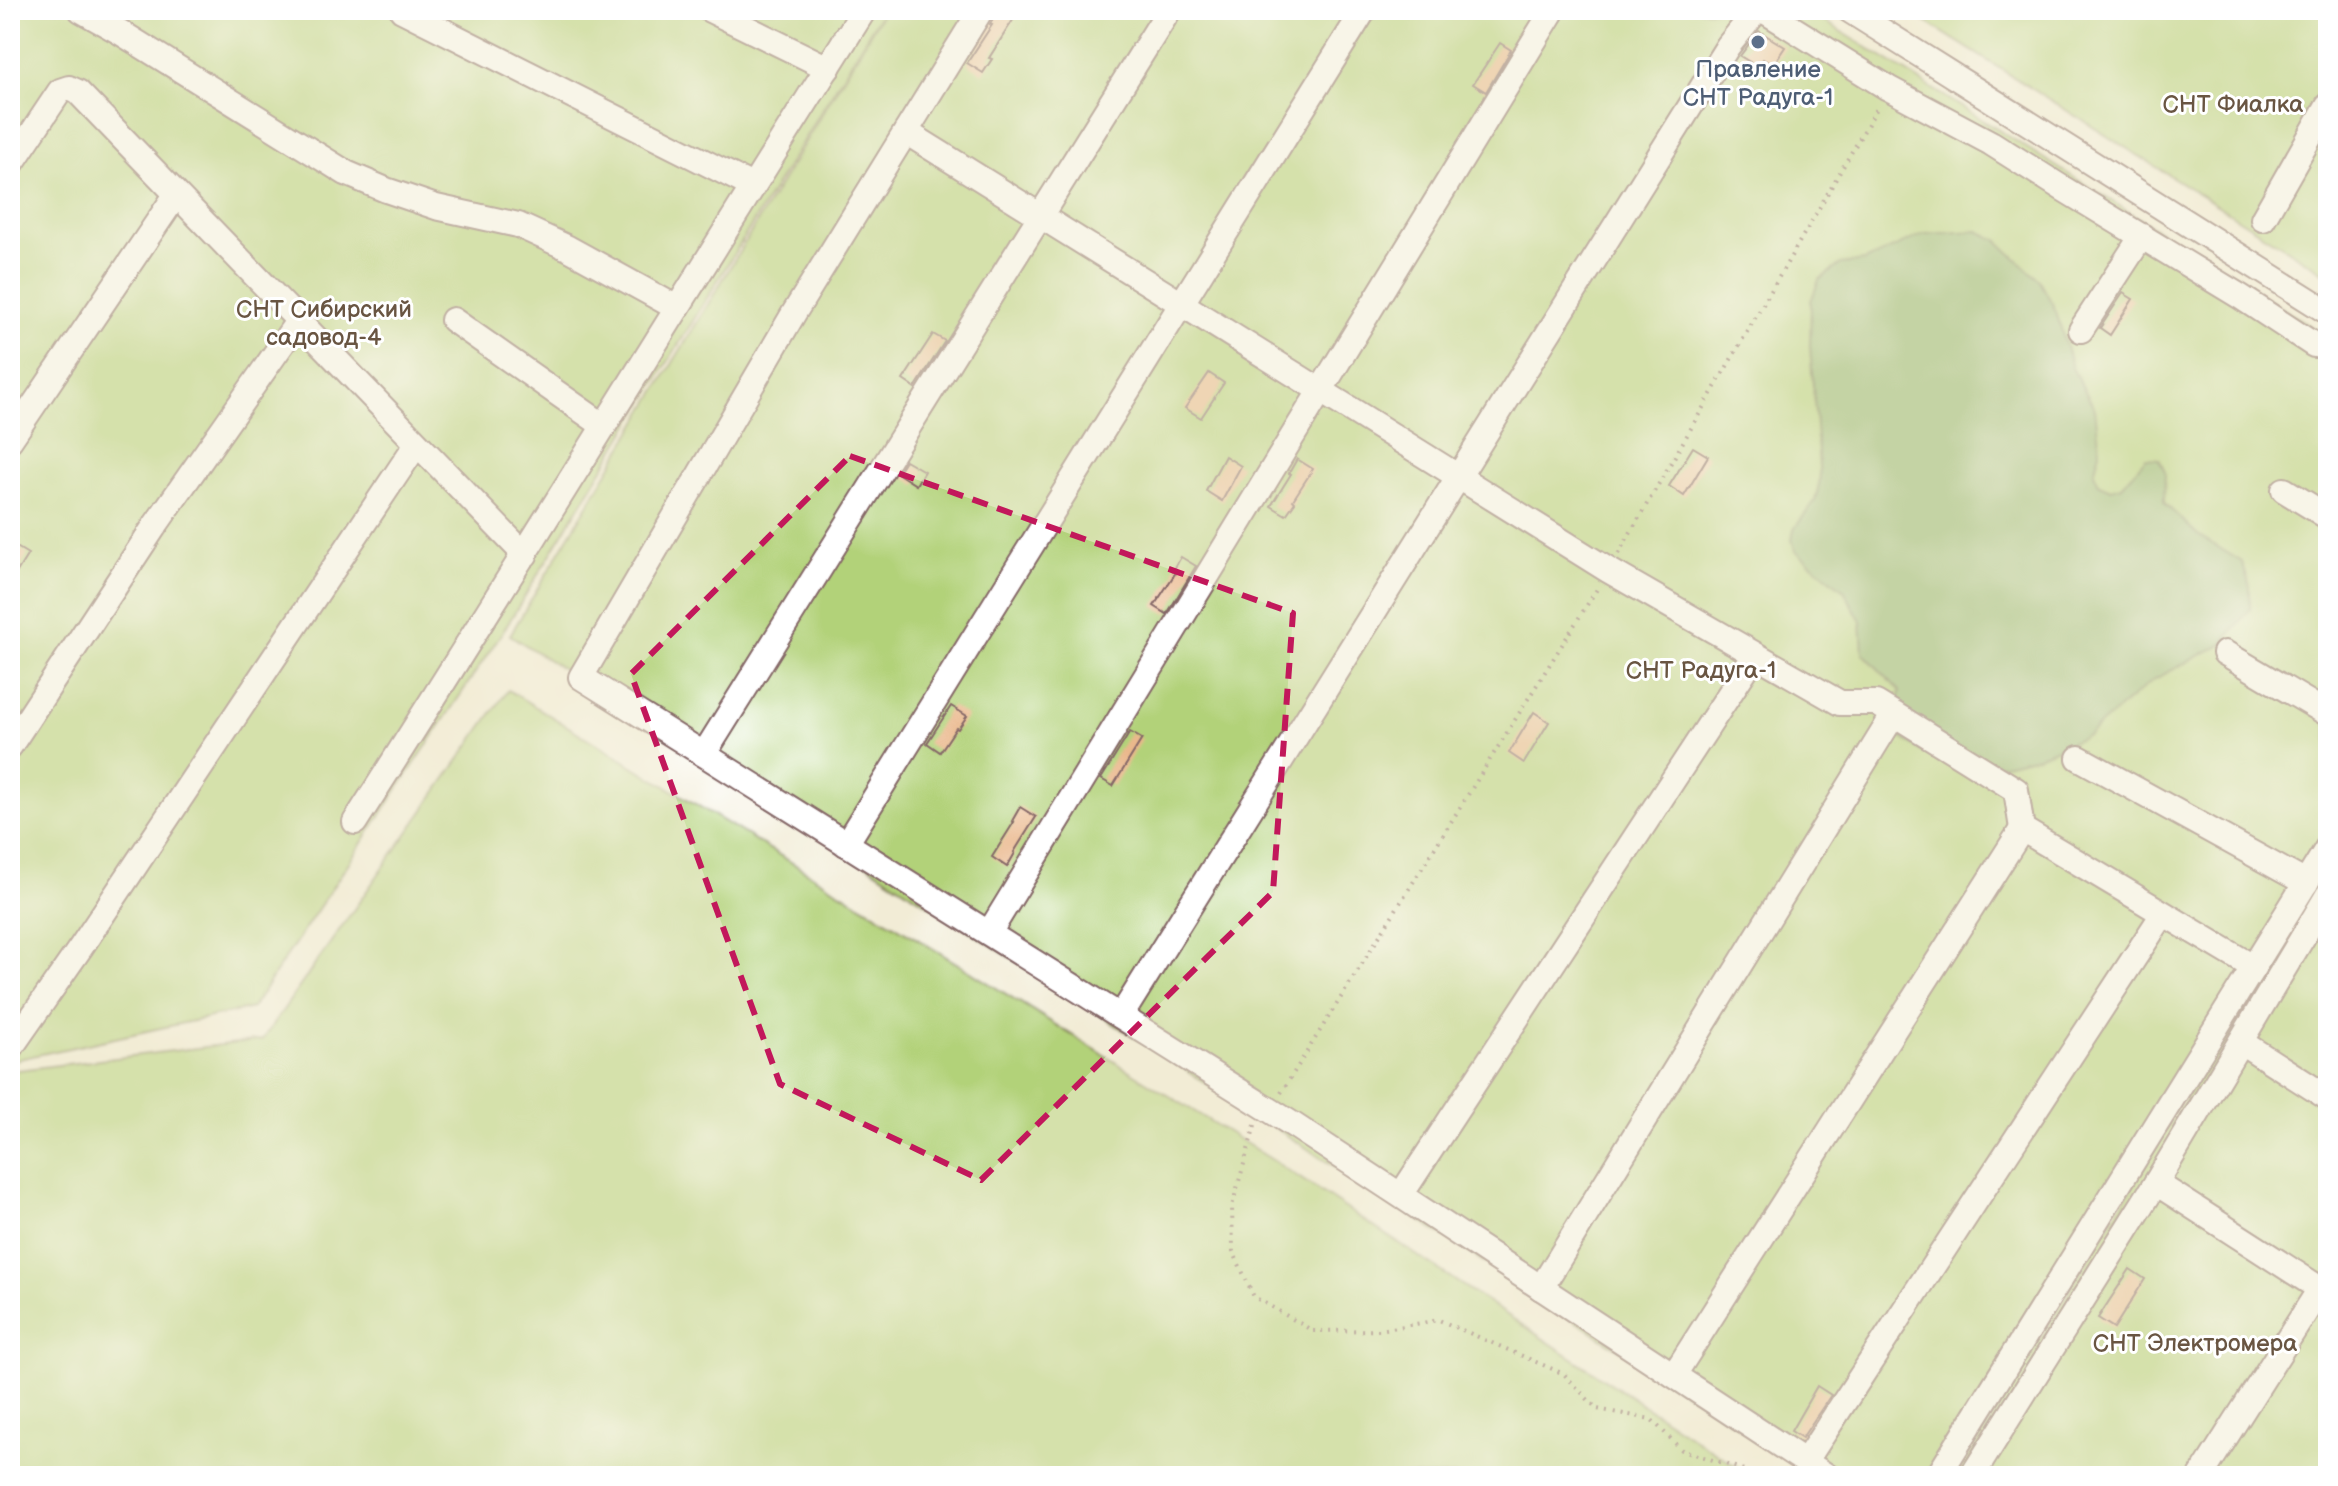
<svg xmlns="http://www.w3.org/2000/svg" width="2338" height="1486" font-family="'Balsamiq Sans',sans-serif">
<rect width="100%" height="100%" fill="#fff"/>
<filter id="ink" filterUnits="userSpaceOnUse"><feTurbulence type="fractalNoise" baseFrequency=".0125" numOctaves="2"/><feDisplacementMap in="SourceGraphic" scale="16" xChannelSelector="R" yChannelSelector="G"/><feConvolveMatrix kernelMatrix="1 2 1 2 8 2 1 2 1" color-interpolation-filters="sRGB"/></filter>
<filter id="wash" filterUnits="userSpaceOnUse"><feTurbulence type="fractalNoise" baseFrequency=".006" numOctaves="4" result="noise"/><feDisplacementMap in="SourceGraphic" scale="32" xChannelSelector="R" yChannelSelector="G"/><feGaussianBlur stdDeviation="1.8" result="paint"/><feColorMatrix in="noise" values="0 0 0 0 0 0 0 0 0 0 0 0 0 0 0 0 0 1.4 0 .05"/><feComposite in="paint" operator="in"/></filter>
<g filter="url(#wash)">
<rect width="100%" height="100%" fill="#f2ecd6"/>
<g fill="#b2d279" stroke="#7e7852" stroke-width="2">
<polygon points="10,10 883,10 509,622 252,1008 10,1061"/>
<polygon points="884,10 1807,10 2328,337 2328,834 1946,1476 1816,1476 510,635"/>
<polygon points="1907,10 2328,10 2328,275"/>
<polygon points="508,690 942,954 1274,1161 1751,1476 10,1476 10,1071 262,1040"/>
<polygon points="2328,861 2328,1476 1958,1476"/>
</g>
<polygon fill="#8db469" stroke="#6c6a4a" stroke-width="2" points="1978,231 1997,240 2040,281 2056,311 2072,368 2095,409 2100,452 2094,473 2099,484 2111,489 2122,486 2146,458 2159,459 2165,471 2164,503 2198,535 2242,562 2250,587 2250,609 2222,644 2153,680 2088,735 2038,756 1991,767 1922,752 1897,735 1892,725 1900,691 1863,653 1861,621 1844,590 1796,551 1792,541 1794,529 1815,501 1820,480 1810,346 1811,301 1819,280 1841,264 1865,261 1924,234"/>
<g id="blocks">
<g fill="#eab88c">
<polygon points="998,11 1013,20 989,58 992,59 983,73 967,63 992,25 990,24"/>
<polygon points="1759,31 1785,47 1773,65 1763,59 1758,67 1740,56"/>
<polygon points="1500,43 1511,50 1486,92 1473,84"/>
<polygon points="2123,293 2133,299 2110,335 2100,328"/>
<polygon points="933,334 945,341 915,388 903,380"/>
<polygon points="1209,373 1224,383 1201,418 1185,408"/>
<polygon points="1693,447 1708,456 1684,496 1669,486"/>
<polygon points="1225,456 1241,466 1222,501 1206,491"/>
<polygon points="1297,459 1313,469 1293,500 1295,502 1286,515 1271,506 1291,474 1289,473"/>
<polygon points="905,460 924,471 916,485 897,473"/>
<polygon points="10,543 28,554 10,583"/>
<polygon points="1181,557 1196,566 1167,614 1154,606 1176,572 1173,571"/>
<polygon points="951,706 967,716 958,729 956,728 940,752 927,743"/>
<polygon points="1534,712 1549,722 1524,763 1509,753"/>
<polygon points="1130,732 1142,739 1113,786 1101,779"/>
<polygon points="1020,807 1036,817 1014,852 1015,853 1007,867 992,857 1014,822 1012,821"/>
<polygon points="2130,1269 2145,1279 2114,1328 2098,1318"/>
<polygon points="1817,1386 1831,1395 1802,1438 1791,1431"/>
</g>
</g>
</g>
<g filter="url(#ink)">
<use href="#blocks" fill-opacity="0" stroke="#856767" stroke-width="2"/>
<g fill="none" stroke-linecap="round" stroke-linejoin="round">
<g stroke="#856767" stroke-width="28">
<g id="minor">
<polyline points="81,10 120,32 346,173 386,190 436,207 518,225 568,248 677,308"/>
<polyline points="402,10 752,186"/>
<polyline points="710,10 828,68"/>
<polyline points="981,10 794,313 581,677 1292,1124 1827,1476"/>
<polyline points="1763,10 1888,88 1991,143 2062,188 2241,297 2314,345"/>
<polyline points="1849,10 2328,312"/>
<polyline points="906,132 1608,570 1840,703 1876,703 1894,714 2016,790 2022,829 2253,967"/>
<polyline points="10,166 60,91 69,88 78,92 525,555"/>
<polyline points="2263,219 2328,105"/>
<polyline points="453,320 604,426"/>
<polyline points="2081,330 2142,236"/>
<polyline points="10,440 176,195"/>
<polyline points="2284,490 2328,517"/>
<polyline points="2225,653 2328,714"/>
<polyline points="10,746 154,527 299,320"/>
<polyline points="704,754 1169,10"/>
<polyline points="2079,758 2306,883"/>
<path d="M355 822C527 553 693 280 864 10"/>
<polyline points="846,844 1364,10"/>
<polyline points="989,933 1553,10"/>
<polyline points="1121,1016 1728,46 1757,10"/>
<polyline points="2241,1042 2328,1098"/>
<polyline points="10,1049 81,947 416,445"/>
<polyline points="2156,1183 2328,1294"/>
<polyline points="1401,1195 1755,655"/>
<polyline points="1541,1288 1894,714"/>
<polyline points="1674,1375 2022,829"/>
<polyline points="1805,1462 2163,914"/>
<polyline points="1938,1476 2328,847"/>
<polyline points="1972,1476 2156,1183 2328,895"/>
<polyline points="2201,1476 2320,1289"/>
</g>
</g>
<g stroke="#856767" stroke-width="4" stroke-dasharray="2 6" stroke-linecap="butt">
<polyline points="1618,554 1879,105"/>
<polyline points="1281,1093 1597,589"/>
<polyline points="1255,1125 1232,1206 1233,1251 1254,1297 1313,1331 1380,1330 1439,1320 1564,1374 1597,1409 1651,1419 1682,1450 1744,1470 1753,1476"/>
</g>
<use href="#minor" stroke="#fff" stroke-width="24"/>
</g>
</g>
<path d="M0 0H2338V1486H0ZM850 456 1293 613 1273 892 981 1180 780 1084 631 674Z" fill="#f2ecd6" fill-opacity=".55" fill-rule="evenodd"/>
<path fill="none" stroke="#c2185b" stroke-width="6" stroke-dasharray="16 10" stroke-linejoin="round" d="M850 456 1293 613 1273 892 981 1180 780 1084 631 674Z"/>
<circle fill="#5c6f8a" stroke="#fff" stroke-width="3" cx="1758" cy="42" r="8"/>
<g text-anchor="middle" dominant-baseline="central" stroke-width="6" stroke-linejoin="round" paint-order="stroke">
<g font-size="24" fill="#4e5e75" stroke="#fff">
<text x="1758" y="69">Правление<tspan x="1758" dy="28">СНТ Радуга-1</tspan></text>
</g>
<g font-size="24" fill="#695542" stroke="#fff">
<text x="2233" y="104">СНТ Фиалка</text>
<text x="324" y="309">СНТ Сибирский<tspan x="324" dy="28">садовод-4</tspan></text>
<text x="1701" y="670">СНТ Радуга-1</text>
<text x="2195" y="1343">СНТ Электромера</text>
</g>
</g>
<rect width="2338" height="1486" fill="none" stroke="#fff" stroke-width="40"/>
</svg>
